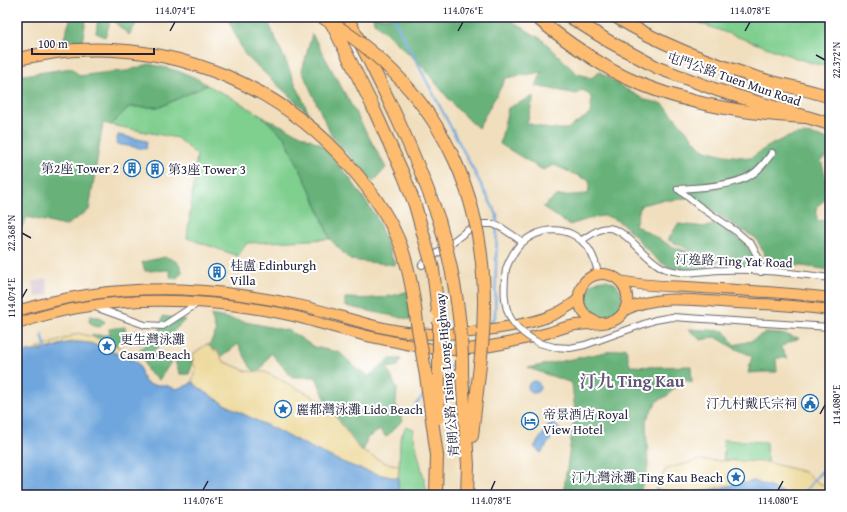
<svg xmlns="http://www.w3.org/2000/svg" width="847" height="512" font-family="'Gentium Book Plus','Noto Serif TC',serif">
<rect width="100%" height="100%" fill="#fff"/>
<filter id="ink" filterUnits="userSpaceOnUse"><feTurbulence type="fractalNoise" baseFrequency=".025" numOctaves="2"/><feDisplacementMap in="SourceGraphic" scale="8" xChannelSelector="R" yChannelSelector="G"/><feConvolveMatrix kernelMatrix="1 2 1 2 8 2 1 2 1" color-interpolation-filters="sRGB"/></filter>
<filter id="wash" filterUnits="userSpaceOnUse"><feTurbulence type="fractalNoise" baseFrequency=".012" numOctaves="4" result="noise"/><feDisplacementMap in="SourceGraphic" scale="16" xChannelSelector="R" yChannelSelector="G"/><feGaussianBlur stdDeviation="0.9" result="paint"/><feColorMatrix in="noise" values="0 0 0 0 0 0 0 0 0 0 0 0 0 0 0 0 0 1.4 0 .05"/><feComposite in="paint" operator="in"/></filter>
<g filter="url(#wash)">
<rect width="100%" height="100%" fill="#f0debc"/>
<polygon fill="#d1bdcc" points="46,279 49,294 36,297 32,282"/>
<g fill="#7fcf8f" stroke="#507865">
<polygon points="689,17 830,17 830,68 799,59 702,24"/>
<polygon points="207,85 234,99 263,117 285,138 314,198 330,239 247,243 238,256 187,238 197,155 177,138 111,125 129,107 160,107"/>
<polygon points="406,426 414,429 413,434 428,495 398,495 400,439"/>
<polygon points="723,440 766,442 767,462 724,460"/>
</g>
<g fill="#67b27a" stroke="#446a5a">
<polygon points="71,17 81,17 86,20 82,42 64,38"/>
<polygon points="98,17 126,17 136,24 129,35 111,19 105,37 96,33"/>
<polygon points="227,17 266,17 309,114 245,55"/>
<path d="M373 17H510L513 22 543 40 576 73 591 78 600 72 624 88 645 100 663 104 702 149 725 155 751 158C768 146 790 131 812 135 818 136 824 139 830 140V155L821 160 830 193V199L827 198 816 207 817 221 830 220V270L802 266 770 265 756 238 747 233 690 197 675 200H662L641 205 635 225 671 246 696 254 691 250 668 240 678 224 706 227 717 224 743 241 754 258 747 266 731 265 727 261 709 263 707 269C694 270 679 271 667 266 644 255 632 221 605 216 600 215 576 223 569 225L543 207 556 196 588 194 590 181 554 165 543 170 500 144 508 108 534 96 527 123 548 129H567L590 114 592 99 587 92 581 90 577 94 536 86 542 72 506 78 478 128 457 109 421 65 374 22Z"/>
<polygon points="312,34 386,168 373,182 332,137 302,71"/>
<path d="M149 64C170 69 190 72 207 85L160 107H129L111 125 103 123 89 210 65 226 27 217 17 236V76L72 68 79 76 110 72 127 71Z"/>
<polygon points="263,117 320,144 349,177 376,216 395,265 350,260 330,239 314,198 285,138"/>
<path d="M165 257C175 260 180 261 182 272L176 279 171 278 169 270 145 271 142 262Z"/>
<polygon points="17,264 21,265 22,296 17,297"/>
<circle cx="604" cy="298" r="18"/>
<path d="M408 291 413 320 345 306V298C367 299 387 299 408 291Z"/>
<polygon points="211,315 290,331 314,347 339,352 355,367 369,376 390,359 401,359 398,366 387,368 397,389 396,404 403,420 386,437 380,430 367,438 361,458 332,431 324,396 316,377 292,377 271,353 258,373 251,368 238,344 214,363 205,353 216,332"/>
<polygon points="90,316 100,317 105,322 100,327 93,326 89,321"/>
<polygon points="163,316 185,320 152,353 171,362 159,380 148,372 140,349 158,337"/>
<polygon points="125,327 126,335 116,345 97,342 91,335 110,335 109,329"/>
<polygon points="688,329 725,331 734,345 751,341 764,333 782,334 799,338 780,347 788,358 776,358 777,372 763,372 748,373 752,356 734,348 716,337 701,340"/>
<polygon points="136,330 146,332 145,341 140,344 133,340"/>
<polygon points="626,348 630,366 654,367 691,366 692,383 684,379 667,396 657,401 646,420 648,467 639,495 563,495 575,412 572,383 528,368"/>
<polygon points="191,358 192,366 189,374 180,374 175,362"/>
</g>
<g fill="#eeda9e" stroke="#887e6c">
<path d="M78 333C96 338 114 341 128 354L127 358C111 352 93 341 75 342 63 342 51 349 38 350V348L64 339Z"/>
<path d="M207 344 213 350H217L223 361 246 371 265 372 322 401 336 417 360 450 385 463 399 465 398 478C357 473 319 451 282 433 252 418 217 403 192 382L196 367 192 363 194 357 193 354Z"/>
<polygon points="699,460 767,462 804,472 819,483 830,488 830,495 790,495 754,481 692,493 655,490 666,469"/>
</g>
<g fill="#6ea6dd" stroke="#48648c">
<polygon points="118,135 147,141 146,149 116,144"/>
<path d="M74 342 90 343 137 362C142 368 140 376 146 383L152 385H165L176 389 188 385 192 382C217 403 252 418 282 433 319 451 357 473 398 478V495H17V373L21 358 25 352 50 349 63 344Z"/>
<circle cx="534" cy="387" r="6"/>
<polygon points="551,422 559,428 541,453 534,447"/>
<polygon points="754,481 790,495 652,495 655,490 692,493"/>
</g>
<g fill="none" stroke-linecap="round" stroke-linejoin="round">
<g stroke="#6ea6dd" stroke-width="2.5">
<polyline points="393,17 497,215 495,317 487,326"/>
<polyline points="42,334 46,349"/>
<polyline points="470,345 477,337"/>
<polyline points="443,375 458,358"/>
<polyline points="415,405 424,395"/>
<polyline points="802,495 821,472 830,466"/>
</g>
</g>
</g>
<g filter="url(#ink)">
<g fill="none" stroke-linecap="round" stroke-linejoin="round">
<g stroke="#6a6468" stroke-width="8">
<g id="street">
<polyline points="678,189 699,206 737,232 751,244 759,259 761,272"/>
<path d="M678 189C697 188 735 186 751 175 760 170 766 161 772 153"/>
<path d="M582 240C589 236 598 228 607 228 626 227 647 263 666 269 685 276 704 270 723 270 759 269 795 273 830 278"/>
<polyline points="422,265 468,230 483,224 493,224 502,228 523,242"/>
<path d="M506 269C509 260 516 247 524 241 557 217 593 235 598 275"/>
<polyline points="95,307 145,325 163,326 198,303"/>
<polyline points="539,343 554,347 570,348 585,345 655,320 672,317 830,327"/>
</g>
</g>
<g stroke="#6a6468" stroke-width="12">
<g id="primary">
<path d="M620 281C644 286 663 286 687 287 735 290 783 292 830 298"/>
<path d="M625 310C659 293 699 301 736 303 767 304 799 306 830 310"/>
<path d="M17 311C91 288 165 284 241 295 263 298 285 302 307 307 343 316 379 330 416 333 447 336 476 332 506 327 535 322 555 318 579 299"/>
<path d="M17 324C102 294 192 296 280 313 306 318 330 327 356 333 369 337 383 339 396 342 414 346 433 350 452 350 486 349 518 341 551 332 559 329 568 326 576 325 586 324 605 324 613 321 634 312 631 281 609 275 579 267 564 311 599 323"/>
</g>
</g>
<g stroke="#6a6468" stroke-width="14">
<g id="highway">
<path d="M347 17C381 83 414 149 439 220"/>
<path d="M536 17C560 37 586 55 613 71 668 101 742 114 804 117"/>
<polyline points="570,17 610,42 658,68 717,90 830,124"/>
<path d="M616 17C663 46 714 65 768 81 788 86 810 90 830 97"/>
<path d="M17 59C37 55 56 51 77 50 180 44 281 87 349 165 370 189 391 218 402 249 410 273 414 297 417 323"/>
<polyline points="462,374 468,465 467,495"/>
<polyline points="472,436 481,356"/>
<polyline points="436,495 437,456"/>
</g>
</g>
<use href="#street" stroke="#fff" stroke-width="6"/>
<use href="#primary" stroke="#fdbc70" stroke-width="10"/>
<use href="#highway" stroke="#fdbc70" stroke-width="12"/>
<g stroke="#6a6468" stroke-width="8" stroke-linecap="butt">
<path id="street-bridge" d="M506 269C501 305 506 326 539 343"/>
</g>
<g stroke="#6a6468" stroke-width="14" stroke-linecap="butt">
<g id="highway-bridge">
<path d="M322 17C449 93 497 212 481 356"/>
<polyline points="332,24 372,105 404,176 415,205 433,269 438,312"/>
<path d="M439 220C453 269 463 323 462 374"/>
<polyline points="417,323 426,376 437,456"/>
<polyline points="438,418 439,375 439,322"/>
</g>
</g>
<use href="#street-bridge" stroke="#fff" stroke-width="6"/>
<use href="#highway-bridge" stroke="#fdbc70" stroke-width="12"/>
</g>
</g>
<path fill="none" stroke="#22223b" stroke-width="1.5" d="M170 31 175 22M458 31 463 22M745 31 750 22M816 55 825 60M22 233 31 238M22 298 27 289M820 414 825 405M203 490 208 481M491 490 495 481M778 490 783 481"/>
<defs>
<g id="building-ring" transform="scale(0.9)"><circle r="9.5" fill="#fff" stroke="#1f6fb2" stroke-width="1.5"/><path d="M-4-6H4V6H1V3H-1V6H-4ZM-2.5-4.3h1.7v1.8h-1.7ZM.8-4.3h1.7v1.8H.8ZM-2.5-1h1.7V.8h-1.7ZM.8-1h1.7V.8H.8Z" fill="#1f6fb2"/></g>
<g id="sight-ring" transform="scale(0.9)"><circle r="9.5" fill="#fff" stroke="#1f6fb2" stroke-width="1.5"/><path d="M0-6L1.8-2.2L6-1.7L2.9 1.2L3.7 5.4L0 3.3L-3.7 5.4L-2.9 1.2L-6-1.7L-1.8-2.2Z" fill="#1f6fb2"/></g>
<g id="civic-ring" transform="scale(0.9)"><circle r="9.5" fill="#fff" stroke="#1f6fb2" stroke-width="1.5"/><path d="M-.6-6.5H3V-4.5H.6V-3L4-1V1h2V6H-6V1h2V-1L-.6-3ZM-1.2 2.5V6h2.4V2.5Z" fill="#1f6fb2"/></g>
<g id="hotel-ring" transform="scale(0.9)"><circle r="9.5" fill="#fff" stroke="#1f6fb2" stroke-width="1.5"/><path d="M-6-4.5h1.5V1H6V5H4.5V3h-9V5H-6ZM-4 0a1.8 1.8 0 1 1 3.6 0ZM.5 0V-2.5h3Q6-2.5 6 0Z" fill="#1f6fb2"/></g>
</defs>
<g fill-rule="evenodd">
<use href="#building-ring" x="132" y="168"/>
<use href="#building-ring" x="155" y="169"/>
<use href="#building-ring" x="217" y="272"/>
<use href="#sight-ring" x="107" y="346"/>
<use href="#civic-ring" x="810" y="403"/>
<use href="#sight-ring" x="283" y="409"/>
<use href="#hotel-ring" x="530" y="421"/>
<use href="#sight-ring" x="736" y="477"/>
</g>
<g text-anchor="middle" dominant-baseline="central" stroke-width="4" stroke-linejoin="round" paint-order="stroke">
<g font-size="13" fill="#22223b" stroke="#fff">
<text transform="translate(734 79) rotate(19)">屯門公路 Tuen Mun Road</text>
<text transform="translate(734 261) rotate(2)">汀逸路 Ting Yat Road</text>
<text transform="translate(447 375) rotate(-95)">青朗公路 Tsing Long Highway</text>
</g>
<g font-size="13" fill="#22223b" stroke="#fff" text-anchor="start">
<text x="119" y="168" text-anchor="end">第2座 Tower 2</text>
<text x="168" y="169">第3座 Tower 3</text>
<text x="230" y="265">桂盧 Edinburgh<tspan x="230" dy="15">Villa</tspan></text>
<text x="120" y="339">更生灣泳灘<tspan x="120" dy="15">Casam Beach</tspan></text>
<text x="797" y="403" text-anchor="end">汀九村戴氏宗祠</text>
<text x="296" y="409">麗都灣泳灘 Lido Beach</text>
<text x="543" y="414">帝景酒店 Royal<tspan x="543" dy="15">View Hotel</tspan></text>
<text x="723" y="477" text-anchor="end">汀九灣泳灘 Ting Kau Beach</text>
</g>
<g font-size="17" font-weight="bold" fill="#635575" stroke="#fff">
<text x="632" y="380">汀九 Ting Kau</text>
</g>
</g>
<rect width="847" height="512" fill="none" stroke="#fff" stroke-width="44"/>
<path d="M32 48v6h122v-6" fill="none" stroke="#22223b" stroke-width="2"/>
<text x="38" y="48" font-size="12" fill="#22223b" stroke="#ffffff" stroke-width="3" paint-order="stroke">100 m</text>
<rect x="22" y="22" width="803" height="468" fill="none" stroke="#22223b" stroke-width="1.5"/>
<g font-size="10" text-anchor="middle" fill="#22223b">
<text x="175" y="14">114.074°E</text>
<text x="463" y="14">114.076°E</text>
<text x="750" y="14">114.078°E</text>
<text transform="translate(836 60) rotate(-90)" y="4">22.372°N</text>
<text transform="translate(11 233) rotate(-90)" y="4">22.368°N</text>
<text transform="translate(11 298) rotate(-90)" y="4">114.074°E</text>
<text transform="translate(836 405) rotate(-90)" y="4">114.080°E</text>
<text x="203" y="504">114.076°E</text>
<text x="491" y="504">114.078°E</text>
<text x="778" y="504">114.080°E</text>
</g>
</svg>
